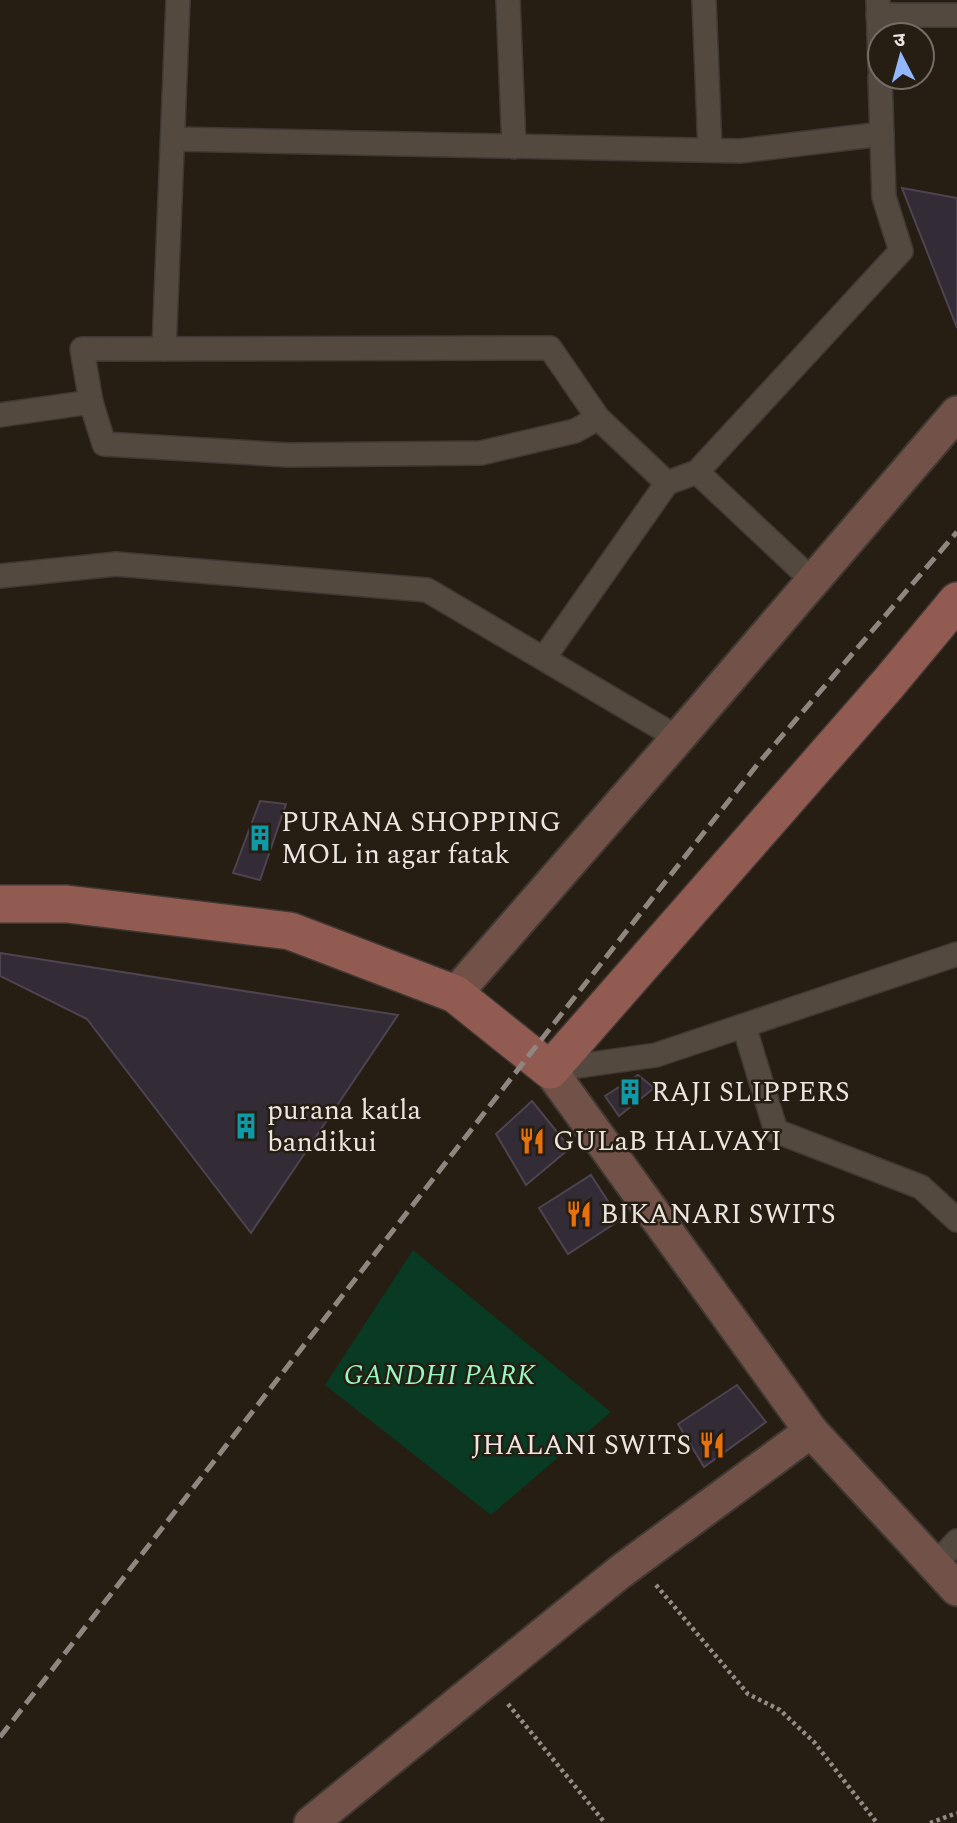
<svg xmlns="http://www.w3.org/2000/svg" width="957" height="1823" font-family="Spectral,'Noto Sans Devanagari',serif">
<rect width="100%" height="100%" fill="#261d13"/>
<polygon fill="#093a23" points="413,1250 611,1412 491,1515 325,1385"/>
<g fill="#332b35" stroke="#4d4450" stroke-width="2">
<polygon points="902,188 957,198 957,328"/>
<polygon points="260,801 286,804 260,880 233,873"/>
<polygon points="0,953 398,1015 251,1233 87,1019 0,976"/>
<polygon points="638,1075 654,1088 619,1116 605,1096"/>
<polygon points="532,1101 570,1148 526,1185 496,1134"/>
<polygon points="591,1175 620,1220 568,1254 539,1208"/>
<polygon points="737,1385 766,1422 704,1467 678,1424"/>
</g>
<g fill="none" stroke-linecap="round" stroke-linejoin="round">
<g stroke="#403833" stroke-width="26">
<g id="street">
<polyline points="508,0 514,147"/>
<polyline points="704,0 710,150"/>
<polyline points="878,1 880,68"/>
<polyline points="878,15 957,15"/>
<polyline points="173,139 740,151 882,134"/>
<polyline points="164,349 178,0"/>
<polyline points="91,402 82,349 550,348 598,418 667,483"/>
<polyline points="0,415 91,402 104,444 288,455 481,453 575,431 598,418"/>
<polyline points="697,472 813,581"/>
<polyline points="0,576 116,564 427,590 678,738"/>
<polyline points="544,658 667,483 697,472 901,251 884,197 880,77"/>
<polyline points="744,1026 776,1131 921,1187 957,1220"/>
<polyline points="550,1070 656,1055 957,954"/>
<polyline points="935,1565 957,1541"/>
</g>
</g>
<g stroke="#403833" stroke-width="37">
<g id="secondary">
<polyline points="455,994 678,738 957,413"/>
<polyline points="811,1431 957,1589"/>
<polyline points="311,1823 620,1572 811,1431 550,1070"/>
</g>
</g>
<g stroke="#403833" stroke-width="40">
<polyline id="primary" points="0,904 67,904 290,931 455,994 550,1070 888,684 957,601"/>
</g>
<g stroke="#938c84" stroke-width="4.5" stroke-dasharray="3.5 3.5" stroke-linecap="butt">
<polyline points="656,1585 748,1694 780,1710 814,1742 877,1823"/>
<polyline points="508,1704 605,1823"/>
<polyline points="930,1823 957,1813"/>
</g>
<use href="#street" stroke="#53493f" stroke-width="23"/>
<use href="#secondary" stroke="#725248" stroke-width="33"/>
<use href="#primary" stroke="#925b52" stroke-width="37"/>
<polyline stroke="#8f877f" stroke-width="5" stroke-dasharray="14 7" stroke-linecap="butt" points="0,1737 530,1054 757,765 957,532"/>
</g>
<defs>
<g id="building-bare" transform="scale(2.1)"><path d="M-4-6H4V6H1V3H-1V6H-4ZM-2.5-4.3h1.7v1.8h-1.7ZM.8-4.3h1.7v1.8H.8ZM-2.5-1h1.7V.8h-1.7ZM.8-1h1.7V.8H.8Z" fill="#0f9aa8" stroke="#261d13" stroke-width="2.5" paint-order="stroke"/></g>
<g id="restaurant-bare" transform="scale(2.1)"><path d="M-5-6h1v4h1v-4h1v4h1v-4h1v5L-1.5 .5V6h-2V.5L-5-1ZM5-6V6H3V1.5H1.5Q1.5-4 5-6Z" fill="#e8710a" stroke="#261d13" stroke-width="2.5" paint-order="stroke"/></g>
</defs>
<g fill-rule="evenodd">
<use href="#building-bare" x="260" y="838"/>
<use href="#building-bare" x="630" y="1092"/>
<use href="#building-bare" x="246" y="1126"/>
<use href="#restaurant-bare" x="532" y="1141"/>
<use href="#restaurant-bare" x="579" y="1214"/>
<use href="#restaurant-bare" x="712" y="1445"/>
</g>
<g text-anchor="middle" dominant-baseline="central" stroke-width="5" stroke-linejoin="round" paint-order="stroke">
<g font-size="28" fill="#ece6e0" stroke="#261d13" text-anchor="start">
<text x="281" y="822">PURANA SHOPPING<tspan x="281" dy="32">MOL in agar fatak</tspan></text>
<text x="651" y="1092">RAJI SLIPPERS</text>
<text x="267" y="1110">purana katla<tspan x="267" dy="32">bandikui</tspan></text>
<text x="553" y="1141">GULaB HALVAYI</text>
<text x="600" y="1214">BIKANARI SWITS</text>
<text x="691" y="1445" text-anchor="end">JHALANI SWITS</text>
</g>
<g font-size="28" font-style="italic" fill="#97f7c1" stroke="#261d13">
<text x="440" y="1375">GANDHI PARK</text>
</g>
</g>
<g transform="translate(901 56) rotate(354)"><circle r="33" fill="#261d13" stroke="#756d65" stroke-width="2"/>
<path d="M0-5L12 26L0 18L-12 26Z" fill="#92b7fd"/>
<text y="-10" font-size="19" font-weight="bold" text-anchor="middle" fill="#ece6e0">उ</text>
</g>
</svg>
